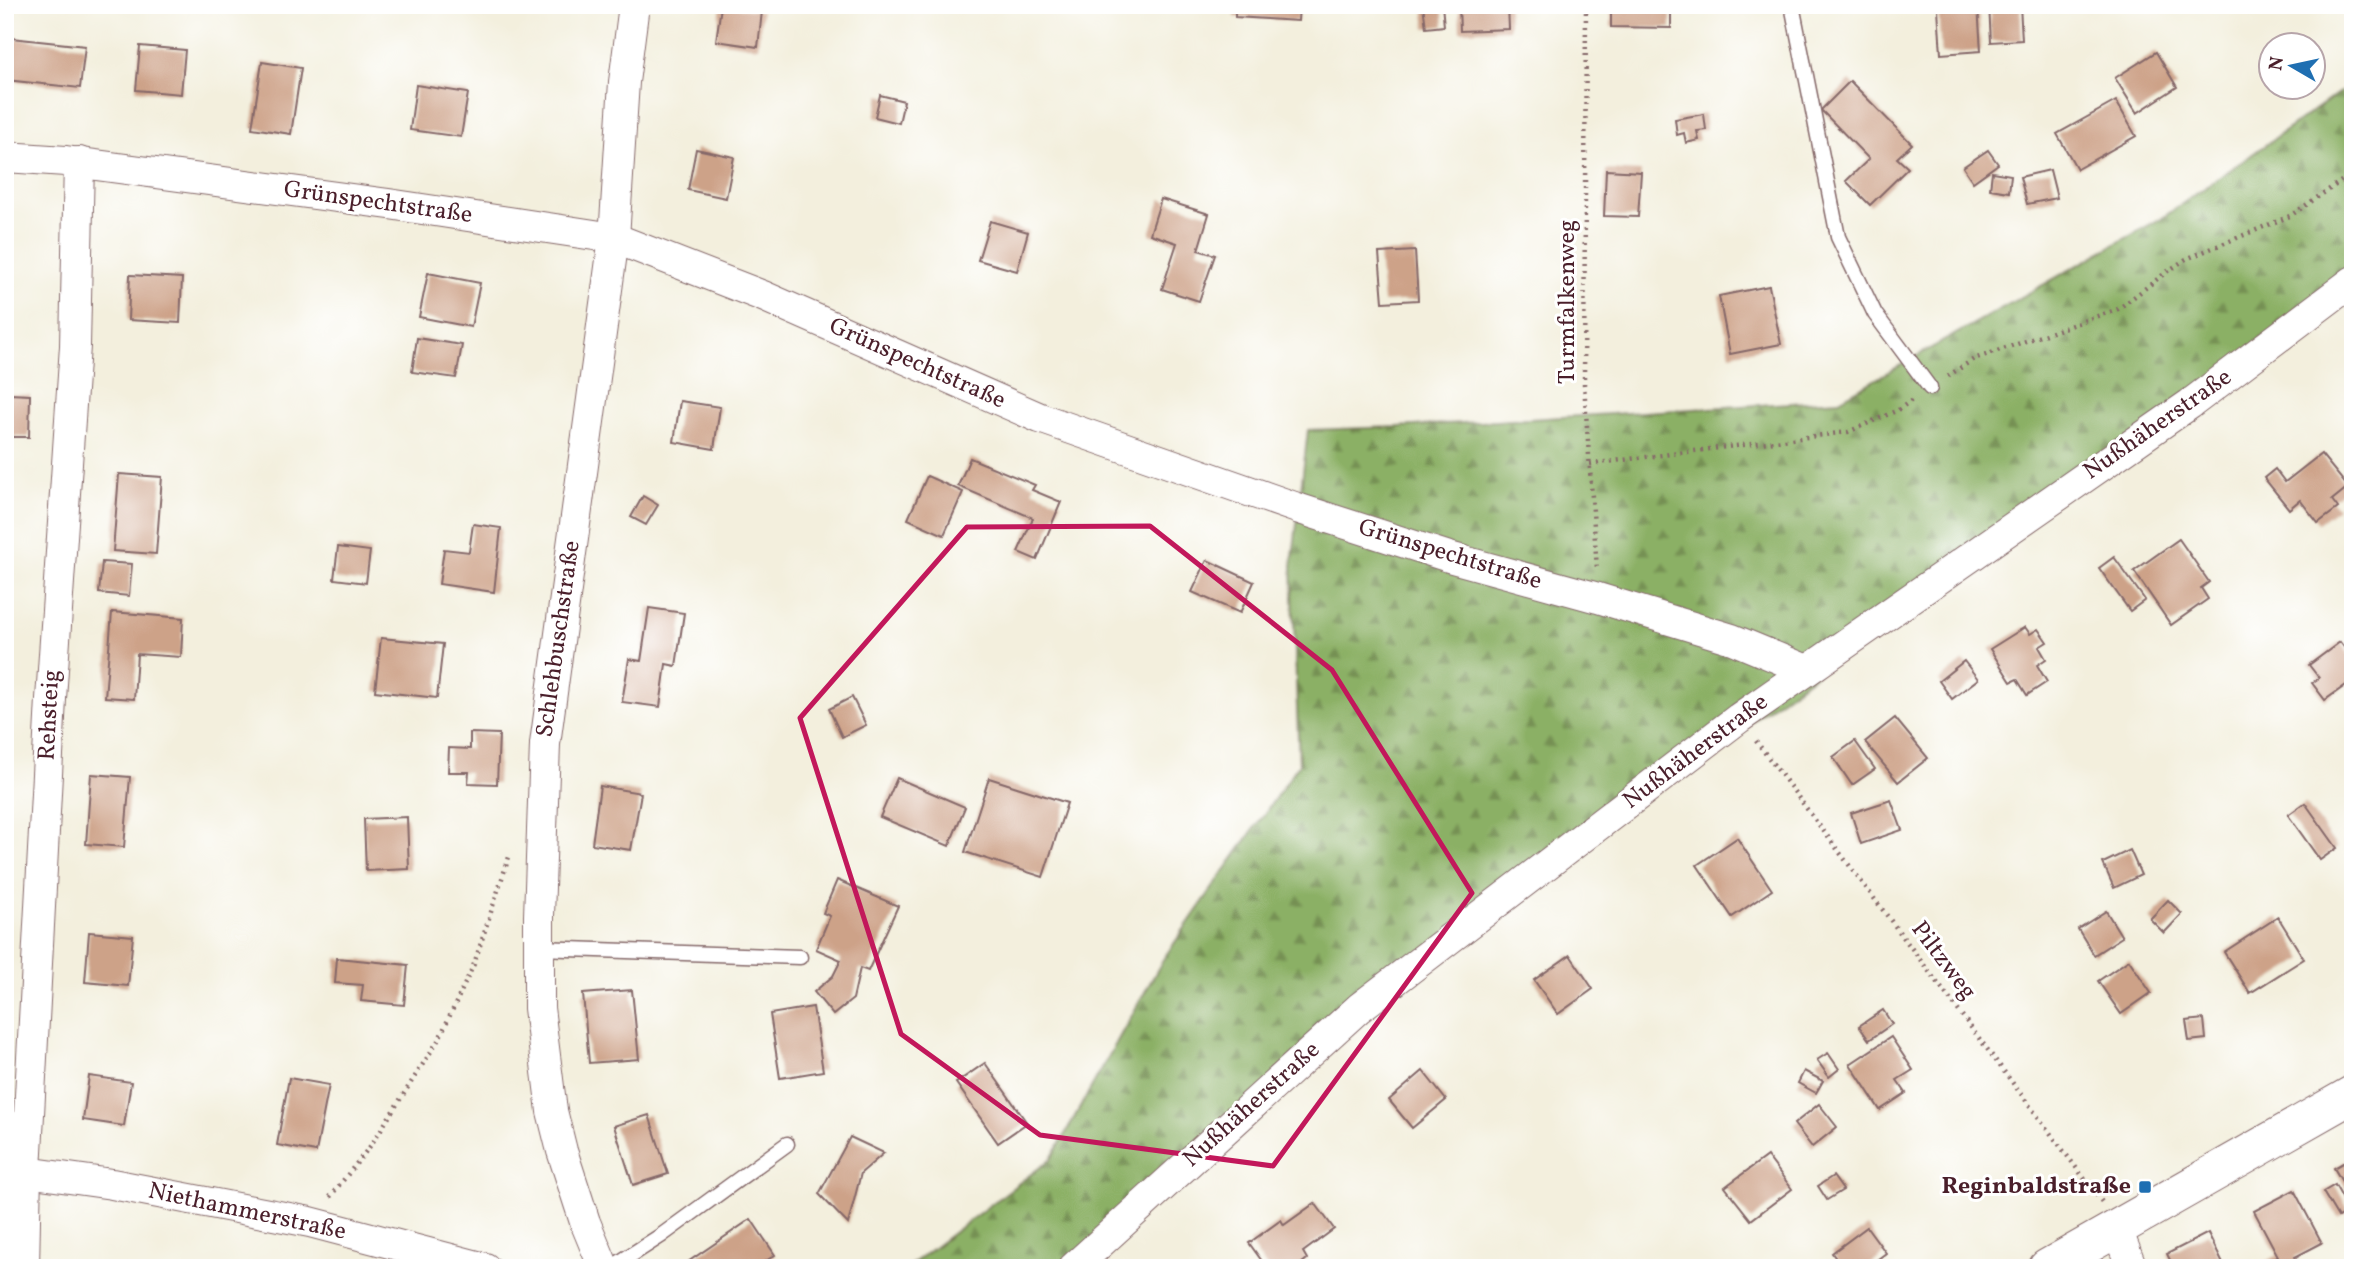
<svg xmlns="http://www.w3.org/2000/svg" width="2358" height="1273" font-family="Vollkorn,serif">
<defs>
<pattern id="forest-firs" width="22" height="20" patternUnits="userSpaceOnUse" patternTransform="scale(1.75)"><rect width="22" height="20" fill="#8bb065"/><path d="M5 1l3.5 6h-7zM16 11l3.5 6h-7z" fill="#748f53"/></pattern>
</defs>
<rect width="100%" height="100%" fill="#fff"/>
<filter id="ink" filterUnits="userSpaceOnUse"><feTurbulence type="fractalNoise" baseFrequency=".0143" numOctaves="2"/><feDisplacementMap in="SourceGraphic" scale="14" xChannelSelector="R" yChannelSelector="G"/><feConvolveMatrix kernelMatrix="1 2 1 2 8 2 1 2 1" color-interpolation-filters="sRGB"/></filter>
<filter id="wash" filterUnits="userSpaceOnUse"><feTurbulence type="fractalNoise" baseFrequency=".00686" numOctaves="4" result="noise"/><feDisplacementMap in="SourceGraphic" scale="28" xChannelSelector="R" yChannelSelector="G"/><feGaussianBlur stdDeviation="1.57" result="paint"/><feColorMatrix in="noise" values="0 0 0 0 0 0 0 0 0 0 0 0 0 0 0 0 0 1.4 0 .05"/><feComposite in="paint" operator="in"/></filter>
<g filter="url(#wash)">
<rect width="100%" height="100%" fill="#f3efdd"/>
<polygon fill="url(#forest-firs)" stroke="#6a6848" stroke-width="2" points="2353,83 2353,281 1359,1008 1073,1268 907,1268 1051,1159 1164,958 1299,764 1292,566 1308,430 1398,427 1839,400 2165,216"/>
<g id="blocks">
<g fill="#cda288">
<polygon points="1235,5 1299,5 1298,21 1235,17"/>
<polygon points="1423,5 1442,5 1444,26 1426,28"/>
<polygon points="1459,5 1508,5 1509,29 1460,31"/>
<polygon points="1611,5 1671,5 1671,28 1611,27"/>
<polygon points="1951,5 1978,6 1981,51 1941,54 1938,9 1951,8"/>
<polygon points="1989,5 2020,5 2022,40 1991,42"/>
<polygon points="721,6 762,11 758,47 716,41"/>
<polygon points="11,38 85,46 80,88 6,80"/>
<polygon points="140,46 185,50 181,94 136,90"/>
<polygon points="2156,52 2177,87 2137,113 2115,78"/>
<polygon points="262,62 301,68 291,134 252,128"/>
<polygon points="1850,81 1912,144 1897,158 1908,168 1870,205 1846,181 1869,159 1821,110"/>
<polygon points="416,85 468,93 461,137 410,130"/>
<polygon points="880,95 904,101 899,123 875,117"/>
<polygon points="2116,101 2136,136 2077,169 2057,134"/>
<polygon points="1704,114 1706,130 1697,131 1699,140 1686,143 1684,133 1677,135 1675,119"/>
<polygon points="696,149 734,157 726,198 688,190"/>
<polygon points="1988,150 1998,164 1973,182 1963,167"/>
<polygon points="1606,170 1641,172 1638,217 1604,216"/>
<polygon points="2050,170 2057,198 2027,204 2020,177"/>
<polygon points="1992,172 2011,175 2009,192 1990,189"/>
<polygon points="1161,199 1209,214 1198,250 1215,255 1199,301 1162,289 1177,243 1150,234"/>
<polygon points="990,221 1028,232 1017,271 978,260"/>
<polygon points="1415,251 1418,300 1383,302 1379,253"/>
<polygon points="428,273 480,283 471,327 419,317"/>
<polygon points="130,275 182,278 180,323 128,320"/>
<polygon points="1769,286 1781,344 1730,354 1719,296"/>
<polygon points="417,338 462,345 456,378 412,372"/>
<polygon points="9,394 30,395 29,437 5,437 5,413 9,413"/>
<polygon points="680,401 720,407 714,449 674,442"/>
<polygon points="2321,454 2348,487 2332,500 2338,508 2318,523 2300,500 2289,509 2264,478 2275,469 2285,482"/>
<polygon points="970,458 1035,485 1032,490 1061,502 1037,560 1018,552 1033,518 958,486"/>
<polygon points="119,474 162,477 156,554 113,551"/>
<polygon points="927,476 963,492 944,535 908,519"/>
<polygon points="643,496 658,505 646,525 631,517"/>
<polygon points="473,524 501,528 494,592 439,584 444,549 469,552"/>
<polygon points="2179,539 2209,582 2201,588 2208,599 2171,625 2134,571"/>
<polygon points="338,547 370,551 366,583 334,579"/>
<polygon points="2114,557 2145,600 2130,611 2099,568"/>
<polygon points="1207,560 1254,582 1240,613 1192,592"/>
<polygon points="102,562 132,564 129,596 99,593"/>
<polygon points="649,608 684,613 676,666 666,664 660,707 622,702 629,659 641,661"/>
<polygon points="112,612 183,618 181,657 137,654 134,699 105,697"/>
<polygon points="2025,627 2030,634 2038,629 2047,642 2039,647 2046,659 2037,665 2047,682 2027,695 2017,679 2011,682 1990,649"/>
<polygon points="381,638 443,644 437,698 375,691"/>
<polygon points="2340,642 2353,659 2353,680 2325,700 2312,683 2319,678 2309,665"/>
<polygon points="1964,661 1978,679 1952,699 1939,681"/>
<polygon points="852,697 866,725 842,737 829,709"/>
<polygon points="1895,718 1928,758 1898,782 1865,742"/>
<polygon points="470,733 499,734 497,784 468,783 469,772 448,772 449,748 470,749"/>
<polygon points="1855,741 1875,769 1852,785 1833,757"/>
<polygon points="91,774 130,777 124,847 86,844"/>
<polygon points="897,778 965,807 949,846 880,817"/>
<polygon points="989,778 1067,803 1043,877 965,852"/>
<polygon points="600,786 641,793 631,850 592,844"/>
<polygon points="1891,800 1902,830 1861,844 1851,813"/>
<polygon points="2305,803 2337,848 2320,860 2288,815"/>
<polygon points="407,817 409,869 366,871 364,819"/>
<polygon points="1737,838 1772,890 1732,917 1697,865"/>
<polygon points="2130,850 2141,875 2114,888 2103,863"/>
<polygon points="837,880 898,906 868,971 860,968 853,999 833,1015 814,992 833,976 841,960 816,949 830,916 823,913"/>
<polygon points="2168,900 2182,914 2164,933 2150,919"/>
<polygon points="2106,911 2122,937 2094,955 2078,929"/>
<polygon points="2278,917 2304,959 2250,993 2224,952"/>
<polygon points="89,932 133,936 128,986 85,982"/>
<polygon points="1570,955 1593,989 1558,1014 1534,980"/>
<polygon points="337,958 408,965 404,1005 361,1001 363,985 335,983"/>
<polygon points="2129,960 2151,993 2121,1014 2098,981"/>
<polygon points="632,990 639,1059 589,1063 583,994"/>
<polygon points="813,1007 823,1071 780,1078 770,1014"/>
<polygon points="1883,1010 1892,1024 1869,1040 1859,1026"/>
<polygon points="2204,1019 2206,1039 2189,1041 2186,1021"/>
<polygon points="1891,1037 1913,1070 1897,1080 1906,1093 1880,1110 1850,1064"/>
<polygon points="1828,1053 1839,1069 1829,1077 1817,1060"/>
<polygon points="985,1063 1027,1123 998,1143 956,1083"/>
<polygon points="1423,1071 1446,1100 1412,1128 1389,1100"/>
<polygon points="1804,1071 1823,1081 1816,1093 1798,1083"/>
<polygon points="89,1076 131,1082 124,1126 83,1120"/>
<polygon points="289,1078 329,1085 316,1152 277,1145"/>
<polygon points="1819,1104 1837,1127 1812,1147 1794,1124"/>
<polygon points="649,1115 668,1174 633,1185 614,1126"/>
<polygon points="850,1137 884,1153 861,1173 848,1224 819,1194"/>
<polygon points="1767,1156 1792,1189 1751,1220 1725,1187"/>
<polygon points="2353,1157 2353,1200 2334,1168"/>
<polygon points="1833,1176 1843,1190 1827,1200 1818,1186"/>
<polygon points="2335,1185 2349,1210 2338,1217 2323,1192"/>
<polygon points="2294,1190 2322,1243 2295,1257 2300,1268 2255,1268 2278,1256 2254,1211"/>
<polygon points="1315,1203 1334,1229 1303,1252 1307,1259 1296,1268 1267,1268 1249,1243 1281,1220 1284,1225"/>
<polygon points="751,1219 775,1255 755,1268 679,1268"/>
<polygon points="1867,1227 1886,1253 1866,1268 1843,1268 1832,1253"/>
<polygon points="2208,1233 2225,1268 2174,1268 2167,1254"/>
</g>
</g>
</g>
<g filter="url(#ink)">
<use href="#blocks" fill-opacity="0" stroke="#856869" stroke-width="2"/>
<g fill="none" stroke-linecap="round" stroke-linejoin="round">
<g stroke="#856869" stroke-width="17">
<g id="service">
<polyline points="1792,5 1838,237 1875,314 1930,388"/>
<polyline points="539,948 800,957"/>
<polyline points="611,1268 662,1235 787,1144"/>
</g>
</g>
<g stroke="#856869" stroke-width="32">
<g id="minor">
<polyline points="5,157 66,161 389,204 614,238 763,296 1040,418 1300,509 1449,557 1598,598 1732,639 1807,670"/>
<polyline points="5,1169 112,1184 310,1222 485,1268"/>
<polyline points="2116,1227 2132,1268"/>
<polyline points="24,1268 26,1171 51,699 75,346 79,162"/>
<polyline points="604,1268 585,1222 562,1151 552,1111 539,1008 539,916 545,744 614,238 624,82 634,5"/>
<polyline points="1073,1268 1359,1008 1739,718 2190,404 2353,281"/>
</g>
</g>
<g stroke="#856869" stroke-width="39">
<polyline id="tertiary" points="2047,1268 2353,1094"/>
</g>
<g stroke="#856869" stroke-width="4.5" stroke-dasharray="2 5" stroke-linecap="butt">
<polyline points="1586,5 1584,384 1597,569"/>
<polyline points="1948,376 1974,359 2118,309 2168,271 2186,259 2290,216 2353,173"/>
<polyline points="1590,464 1848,432 1898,410 1912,400"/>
<polyline points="1756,741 2102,1202"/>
<polyline points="330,1197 371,1145 439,1039 474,964 509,857"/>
</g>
<use href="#service" stroke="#fff" stroke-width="14"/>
<use href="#minor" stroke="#fff" stroke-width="30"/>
<use href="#tertiary" stroke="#fff" stroke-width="37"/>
</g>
</g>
<path fill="none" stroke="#c2185b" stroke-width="5" stroke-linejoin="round" d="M1150 526 1332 670 1472 893 1273 1166 1040 1135 901 1034 800 718 967 527Z"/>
<rect fill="#1f6fb2" stroke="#fff" stroke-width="2.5" x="2138" y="1180" width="14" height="14" rx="3.5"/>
<g text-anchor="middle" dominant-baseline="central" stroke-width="6" stroke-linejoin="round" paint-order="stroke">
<g font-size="24" fill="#4a1f2b" stroke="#fff">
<text transform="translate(378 203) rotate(8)">Grünspechtstraße</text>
<text transform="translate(1568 302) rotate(-90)">Turmfalkenweg</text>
<text transform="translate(917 364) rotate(24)">Grünspechtstraße</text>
<text transform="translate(2158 425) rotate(-35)">Nußhäherstraße</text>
<text transform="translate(1450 555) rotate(17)">Grünspechtstraße</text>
<text transform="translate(559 639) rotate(-82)">Schlehbuschstraße</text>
<text transform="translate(50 715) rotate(-87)">Rehsteig</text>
<text transform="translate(1696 752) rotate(-37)">Nußhäherstraße</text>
<text transform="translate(1943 961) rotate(53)">Piltzweg</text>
<text transform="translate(1252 1105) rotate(-42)">Nußhäherstraße</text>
<text transform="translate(247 1212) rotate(12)">Niethammerstraße</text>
</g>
<g font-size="24" font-weight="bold" fill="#4a1f2b" stroke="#fff" text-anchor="end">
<text x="2131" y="1187">Reginbaldstraße</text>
</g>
</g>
<rect width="2358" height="1273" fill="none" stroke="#fff" stroke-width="28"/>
<g transform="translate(2292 66) rotate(279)"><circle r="33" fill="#ffffff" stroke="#b7a5aa" stroke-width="2"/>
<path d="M0-5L12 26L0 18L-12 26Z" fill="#1f6fb2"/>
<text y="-10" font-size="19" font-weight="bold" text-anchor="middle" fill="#4a1f2b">N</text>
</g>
</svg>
